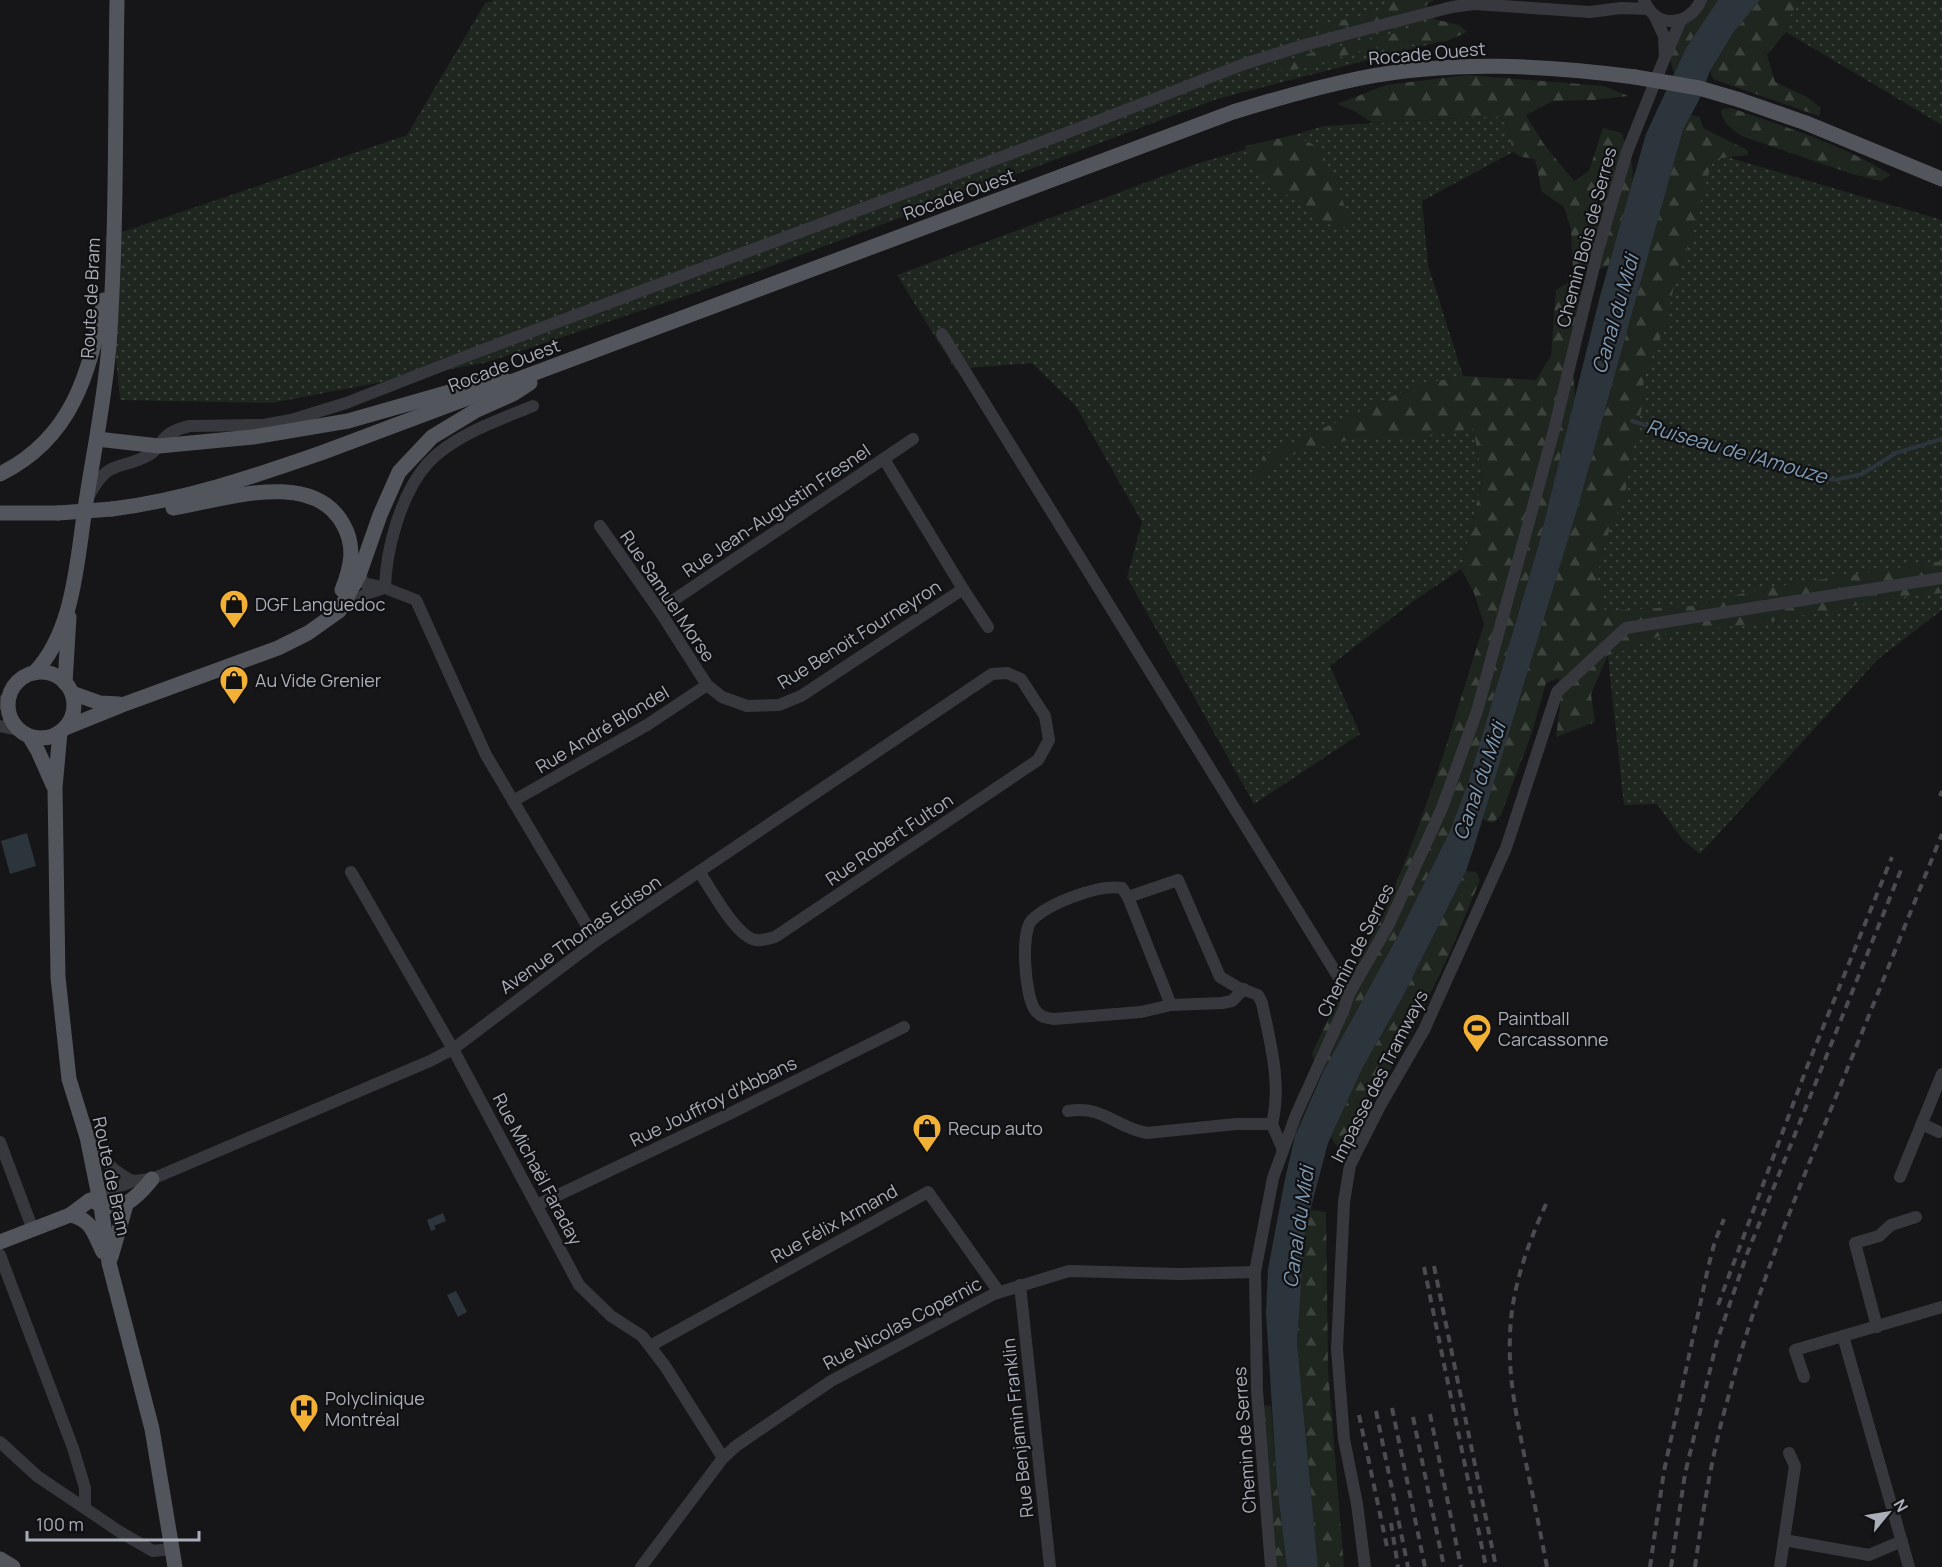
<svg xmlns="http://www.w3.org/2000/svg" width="1942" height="1567" font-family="Manrope,sans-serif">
<defs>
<pattern id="grass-dots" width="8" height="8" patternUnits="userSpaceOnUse" patternTransform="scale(1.5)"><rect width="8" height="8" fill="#1e261f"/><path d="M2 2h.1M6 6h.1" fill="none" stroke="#3c433d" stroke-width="1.8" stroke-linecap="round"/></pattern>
<pattern id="forest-firs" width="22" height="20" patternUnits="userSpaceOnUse" patternTransform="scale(1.5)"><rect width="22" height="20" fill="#1e261f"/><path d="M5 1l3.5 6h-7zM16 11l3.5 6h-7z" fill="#3c433d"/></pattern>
</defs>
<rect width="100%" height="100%" fill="#161618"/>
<g fill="url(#grass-dots)">
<polygon points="494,0 1426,0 1442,41 1217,99 750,274 488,362 271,403 120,400 105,238 407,135 485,3"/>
<polygon points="1801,0 1942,0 1942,125 1786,32 1784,24"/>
<polygon points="1496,116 1507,125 1513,152 1422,201 1428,265 1463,376 1483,477 1461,569 1415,600 1330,666 1360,734 1254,804 1127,577 1142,522 1076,406 1032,363 955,369 897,275 1193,165 1324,126"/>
<polygon points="1727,157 1942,220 1942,610 1878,659 1700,854 1682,839 1657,804 1624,805 1607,647 1583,606 1642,383 1713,159"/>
</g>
<g fill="url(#forest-firs)">
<polygon points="1386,0 1434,0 1405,17 1319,31 1297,41 1299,34 1323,25 1383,10"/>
<polygon points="1698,0 1718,0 1686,48 1674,73 1669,56"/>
<polygon points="1760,0 1801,0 1785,23 1786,32 1767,55 1775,82 1807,97 1821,108 1819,116 1713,79 1710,71 1733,33"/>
<path d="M1433 19 1459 25 1467 32 1447 41 1362 50 1303 69 1271 70 1264 67C1286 61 1308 53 1331 48 1366 40 1400 35 1433 19Z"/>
<polygon points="1468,75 1604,86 1628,96 1594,100 1553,101 1526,115 1543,143 1574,181 1589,171 1603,128 1622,133 1632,164 1633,180 1609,265 1599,269 1573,270 1571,229 1564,207 1542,192 1535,159 1522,157 1513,152 1507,125 1496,116 1373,123 1354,111 1337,104 1386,85"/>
<path d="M1731 108C1785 127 1842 144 1891 175L1881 181 1852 174 1742 136C1732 129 1723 124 1721 111L1723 109Z"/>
<polygon points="1691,115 1700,117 1703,128 1747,150 1748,155 1713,159 1686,253 1673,290 1667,321 1644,376 1642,406 1624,499 1608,534 1597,576 1605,611 1692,606 1761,589 1942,561 1942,593 1881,599 1837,610 1736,626 1669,632 1626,650 1608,655 1591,694 1595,722 1556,737 1560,708 1559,678 1546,683 1532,732 1501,815 1493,823 1482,819 1578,507 1683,130"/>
<polygon points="1294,135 1320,148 1337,185 1353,230 1330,225 1255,173 1248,158 1245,146"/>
<polygon points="1569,282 1591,293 1572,355 1575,398 1538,547 1468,783 1449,833 1401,930 1323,1072 1315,1063 1312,1053 1342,991 1383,916 1415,836 1443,756 1484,624 1474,593 1461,569 1483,477 1473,429 1414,437 1363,436 1280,458 1254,483 1263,456 1417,385 1463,376 1536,380 1551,356 1556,290"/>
<polygon points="1466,871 1476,872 1480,880 1448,957 1410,1036 1372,1100 1349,1150 1338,1148 1331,1137 1363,1067 1401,1000"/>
<polygon points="1310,1210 1326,1212 1328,1370 1344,1567 1318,1567 1297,1343 1305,1230"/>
<polygon points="1265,1405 1271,1406 1277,1486 1287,1567 1275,1567 1262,1415"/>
</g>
<g fill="#2c353c">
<polygon points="1718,0 1760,0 1733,33 1710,71 1699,100 1683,130 1578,507 1474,847 1466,871 1401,1000 1363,1067 1328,1143 1305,1230 1297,1343 1318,1567 1287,1567 1277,1486 1266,1313 1268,1269 1285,1179 1295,1136 1323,1072 1401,930 1449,833 1468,783 1538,547 1600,296 1646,134 1686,48"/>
<polygon points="27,833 36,866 10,874 1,841"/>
<polygon points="443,1213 446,1221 434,1226 436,1229 431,1231 427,1220"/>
<polygon points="456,1291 467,1312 458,1317 447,1295"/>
</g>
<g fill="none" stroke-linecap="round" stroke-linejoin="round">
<polyline stroke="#2c353c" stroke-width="4" points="1632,421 1811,477 1835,480 1862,474 1896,453 1942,439"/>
<g stroke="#37383d" stroke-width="12">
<path d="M1644 0C1655 29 1689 27 1701 0"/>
<polyline points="1654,15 1664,36 1665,57 1681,20"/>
<polyline points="942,334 1349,994"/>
<polyline points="884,459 963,589 988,627"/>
<path d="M89 496C108 458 120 471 149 455 155 452 158 446 162 441 168 433 180 428 190 426L263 425 291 420 346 403 477 352 1082 127 1244 64 1308 44 1452 7 1474 4 1590 12 1621 8 1649 9"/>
<polyline points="600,526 659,610 707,685 722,697 747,706 779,705 801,696 963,589"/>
<polyline points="359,575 364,583 385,588 416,600 486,755 596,941"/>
<path d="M385 588C386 549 401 493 428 463 454 435 499 420 533 406"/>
<polyline points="341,610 366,594 381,589"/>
<polyline points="659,610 913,439"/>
<polyline points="0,704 9,696"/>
<polyline points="0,726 19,730"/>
<polyline points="513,801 647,725 707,685"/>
<polyline points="351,872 453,1049 579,1285 611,1316 642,1336 665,1366 723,1458"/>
<path d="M1128 897 1122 888C1099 884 1049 903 1032 920 1020 932 1025 996 1035 1010 1040 1017 1046 1018 1054 1019L1141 1012 1171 1005 1222 1003 1232 1001 1244 989"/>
<path d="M1171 1005 1128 897 1178 880 1220 977 1237 987 1258 995 1262 1003C1270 1042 1282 1084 1272 1124"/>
<path d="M1068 1111C1104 1105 1114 1127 1147 1133L1236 1124H1272L1283 1150"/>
<polyline points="1922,1124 1939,1132"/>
<path d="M89 1140C102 1158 113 1172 133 1181"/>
<polyline points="0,1142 33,1230"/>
<polyline points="1900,1177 1942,1074"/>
<path d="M93 1198 133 1181 152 1179 430 1061 453 1049 596 941 992 674 1007 673 1021 679 1045 716 1049 740 1038 760 775 937C770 938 762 941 756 940 736 937 711 889 700 873"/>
<polyline points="537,1205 729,1114 904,1027"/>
<polyline points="0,1255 73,1448 85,1488 85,1507"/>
<polyline points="1020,1285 1050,1567"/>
<polyline points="1877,1327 1855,1243 1879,1236 1891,1225 1916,1217"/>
<polyline points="650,1346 928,1192 999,1292"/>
<polyline points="1804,1377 1795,1350 1843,1336"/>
<polyline points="0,1442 37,1476 120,1532 153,1551 171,1549"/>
<polyline points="1784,1540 1869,1555 1902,1541"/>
<polyline points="641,1567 723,1458 736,1446 831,1381 994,1294 1069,1271 1180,1274 1255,1272"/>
<polyline points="1271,1567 1257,1391 1255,1272 1273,1178 1296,1115 1344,1009 1349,994 1389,924 1442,808 1477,711 1554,430 1598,250 1627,152 1665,57"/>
<polyline points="1365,1567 1357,1504 1344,1439 1337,1349 1344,1202 1350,1165 1380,1106 1424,1030 1506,848 1557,692 1626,628 1942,578"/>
<polyline points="1780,1567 1795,1466 1789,1453"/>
<polyline points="1909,1567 1843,1336 1942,1307"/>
</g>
<g stroke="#53555c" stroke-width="15">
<polyline points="1740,100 1806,123 1942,179"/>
<polyline points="97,439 159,446 253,437 348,421 502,377"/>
<path d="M0 474C73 438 89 373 104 300"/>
<path d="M173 508C224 500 312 468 343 524 356 547 351 567 342 590"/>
<path d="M112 509C184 500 252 477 321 453L1233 112C1275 99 1318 87 1361 78 1451 60 1545 65 1635 77"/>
<polyline points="0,513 58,513"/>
<circle cx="41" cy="705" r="33"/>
<path d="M34 673C75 631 77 557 86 502 94 450 105 398 109 345 117 230 115 115 117 0"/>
<polyline points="65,683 69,617"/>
<polyline points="72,693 100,703 119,704"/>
<polyline points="65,728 122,705 278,648 308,633 339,611 359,575 380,515 399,472 432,437 475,411 513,394 530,383"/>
<polyline points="60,732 55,788 58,977 69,1079 87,1137 101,1206 109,1263 152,1429 175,1567"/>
<polyline points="29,736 38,751 53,785"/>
<path d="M93 1201C119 1216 136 1199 152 1179"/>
<path d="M70 1215C92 1219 94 1234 103 1252"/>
<polyline points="0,1242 70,1215 90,1200"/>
<polyline points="111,1257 126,1205"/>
<polyline points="0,1559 13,1567"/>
</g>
<g stroke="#4a4c52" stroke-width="4" stroke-dasharray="8 6" stroke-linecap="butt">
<polyline points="1940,796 1942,791"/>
<path d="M1546 1204C1527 1246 1511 1290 1510 1336 1508 1378 1517 1418 1525 1459 1533 1495 1540 1531 1547 1567"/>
<polyline points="1434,1266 1496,1567"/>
<polyline points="1424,1267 1486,1567"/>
<polyline points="1718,1305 1807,1067 1892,857"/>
<polyline points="1392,1408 1425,1567"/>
<polyline points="1376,1411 1408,1567"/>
<polyline points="1430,1414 1461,1567"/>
<polyline points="1359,1415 1387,1547"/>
<polyline points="1413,1417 1444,1567"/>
<polyline points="1391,1523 1398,1567"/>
<polyline points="1650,1567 1664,1471 1708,1268 1715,1241 1724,1219"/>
<polyline points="1671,1567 1685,1474 1717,1341 1747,1254 1903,865"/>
<path d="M1695 1567C1703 1510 1712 1453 1728 1398 1755 1295 1795 1198 1835 1099 1871 1011 1906 923 1942 834"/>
</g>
<g stroke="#53555c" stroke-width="15">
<polyline points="1635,77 1699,88 1740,100"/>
<polyline points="58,513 112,509"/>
</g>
</g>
<defs>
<g id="shop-pin" transform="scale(1.5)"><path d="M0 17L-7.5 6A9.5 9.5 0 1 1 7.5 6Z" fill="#f2b134" stroke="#111113"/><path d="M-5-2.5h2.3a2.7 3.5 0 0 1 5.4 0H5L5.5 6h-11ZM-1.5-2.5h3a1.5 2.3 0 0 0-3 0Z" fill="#111"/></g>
<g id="stadium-pin" transform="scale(1.5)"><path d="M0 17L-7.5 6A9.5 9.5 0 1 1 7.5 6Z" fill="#f2b134" stroke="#111113"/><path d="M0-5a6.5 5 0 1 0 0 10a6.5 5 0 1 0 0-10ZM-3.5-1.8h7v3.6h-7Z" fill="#111"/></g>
<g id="hospital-pin" transform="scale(1.5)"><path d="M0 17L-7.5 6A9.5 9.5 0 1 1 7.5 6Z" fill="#f2b134" stroke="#111113"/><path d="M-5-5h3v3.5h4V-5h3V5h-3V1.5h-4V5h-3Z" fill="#111"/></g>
</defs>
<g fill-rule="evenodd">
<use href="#shop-pin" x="234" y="604"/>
<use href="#shop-pin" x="234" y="680"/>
<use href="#stadium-pin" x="1477" y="1028"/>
<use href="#shop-pin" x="927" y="1128"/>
<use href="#hospital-pin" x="304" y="1408"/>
</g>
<g text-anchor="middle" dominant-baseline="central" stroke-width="4.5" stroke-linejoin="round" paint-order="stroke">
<g font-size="18" fill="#a8adb8" stroke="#111113">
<text transform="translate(1427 53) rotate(-5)">Rocade Ouest</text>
<text transform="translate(959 194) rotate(-20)">Rocade Ouest</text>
<text transform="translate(1586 237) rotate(-75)">Chemin Bois de Serres</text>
<text transform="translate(90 298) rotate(-87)">Route de Bram</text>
<text transform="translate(504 365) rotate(-21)">Rocade Ouest</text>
<text transform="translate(776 510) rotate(-34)">Rue Jean-Augustin Fresnel</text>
<text transform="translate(668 596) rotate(56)">Rue Samuel Morse</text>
<text transform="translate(859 634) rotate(-32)">Rue Benoit Fourneyron</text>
<text transform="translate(602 729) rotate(-31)">Rue André Blondel</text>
<text transform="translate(889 839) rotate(-34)">Rue Robert Fulton</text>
<text transform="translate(580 934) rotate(-35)">Avenue Thomas Edison</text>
<text transform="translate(1355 950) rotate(-63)">Chemin de Serres</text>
<text transform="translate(1379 1076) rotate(-63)">Impasse des Tramways</text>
<text transform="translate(713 1101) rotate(-26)">Rue Jouffroy d'Abbans</text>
<text transform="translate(538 1169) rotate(62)">Rue Michaël Faraday</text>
<text transform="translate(112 1176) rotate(78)">Route de Bram</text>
<text transform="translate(834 1223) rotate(-29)">Rue Félix Armand</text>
<text transform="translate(902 1323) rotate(-28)">Rue Nicolas Copernic</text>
<text transform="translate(1017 1428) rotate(-96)">Rue Benjamin Franklin</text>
<text transform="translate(1244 1440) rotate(-94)">Chemin de Serres</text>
</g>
<g font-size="18" fill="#a8adb8" stroke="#111113" text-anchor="start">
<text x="255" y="604">DGF Languedoc</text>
<text x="255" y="680">Au Vide Grenier</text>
<text x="1498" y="1018">Paintball<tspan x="1498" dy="21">Carcassonne</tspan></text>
<text x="948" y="1128">Recup auto</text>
<text x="325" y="1398">Polyclinique<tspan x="325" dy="21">Montréal</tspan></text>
</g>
<g font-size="20" font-style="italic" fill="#7f9bb3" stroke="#111113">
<text transform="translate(1615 314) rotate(-74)">Canal du Midi</text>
<text transform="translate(1737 451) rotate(16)">Ruiseau de l'Amouze</text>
<text transform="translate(1479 781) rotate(-71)">Canal du Midi</text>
<text transform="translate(1298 1227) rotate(-82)">Canal du Midi</text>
</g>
</g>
<g transform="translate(1888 1513) rotate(60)" stroke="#111113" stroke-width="4.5" paint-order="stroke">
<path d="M0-4.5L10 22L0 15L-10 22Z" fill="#a8adb8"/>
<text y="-9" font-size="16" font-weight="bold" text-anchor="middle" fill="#a8adb8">N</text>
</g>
<path d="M27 1531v9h172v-9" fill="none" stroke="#a8adb8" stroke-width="3"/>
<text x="36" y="1531" font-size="18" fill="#a8adb8" stroke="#111113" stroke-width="4.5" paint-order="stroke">100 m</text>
</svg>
